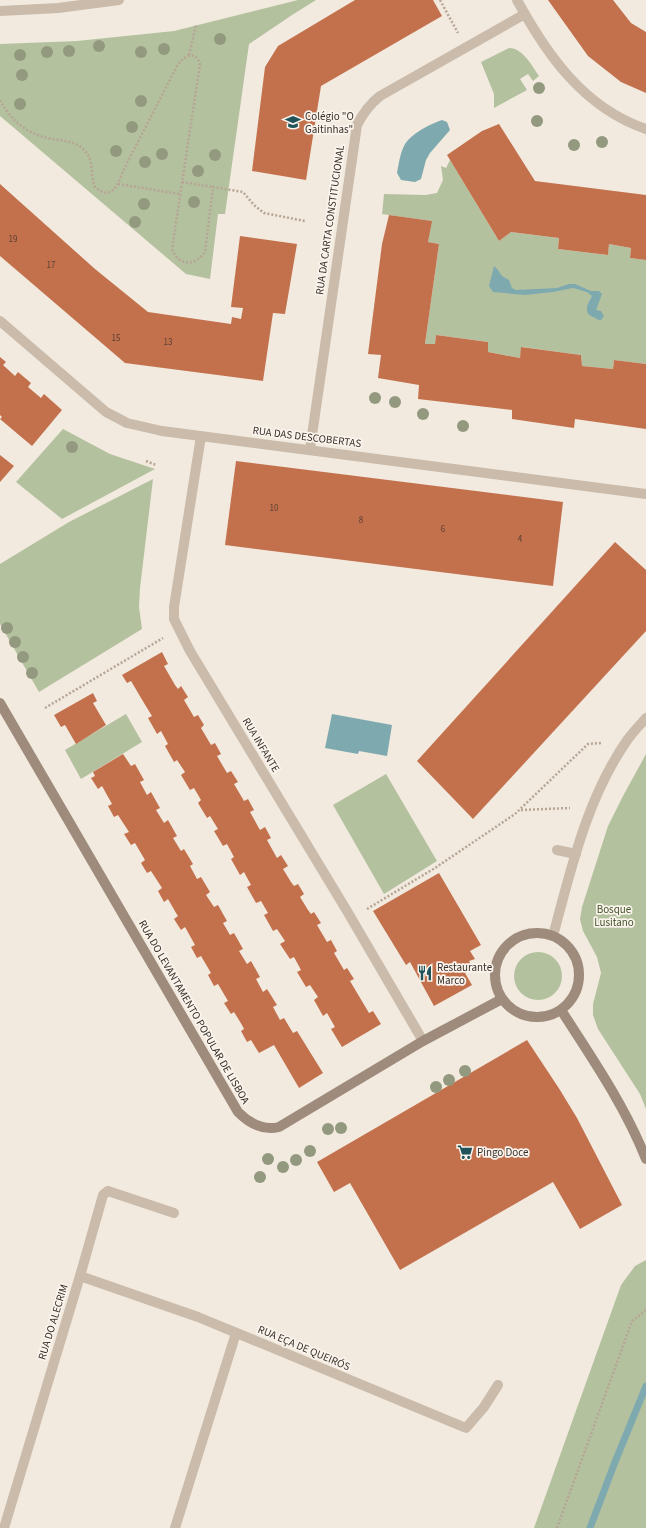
<svg xmlns="http://www.w3.org/2000/svg" width="646" height="1528" font-family="'Source Sans 3',sans-serif">
<rect width="100%" height="100%" fill="#f2eadf"/>
<g fill="#b4c19f">
<polygon points="298,0 316,0 292,15 249,44 225,214 218,214 210,279 186,274 0,116 0,44 77,41 174,31"/>
<path d="M509 48C523 48 532 66 539 76L533 81 528 74 520 79 527 90 494 108V94L481 62Z"/>
<polygon points="450,160 499,241 511,232 559,238 558,249 608,255 609,244 631,248 630,258 646,260 646,364 614,360 613,369 582,366 581,355 522,347 520,358 488,352 488,342 436,335 435,344 425,344 439,244 428,242 431,221 382,214 384,194 426,195 437,193 443,180 441,166 446,168"/>
<polygon points="63,429 110,454 155,469 62,519 16,482"/>
<polygon points="153,479 140,588 139,607 142,629 39,692 0,624 0,564 69,522"/>
<polygon points="126,714 142,742 81,779 65,750"/>
<polygon points="646,754 646,1109 640,1094 598,1029 593,1015 593,1004 601,973 597,957 583,931 580,919 582,907 608,826 623,796"/>
<polygon points="386,774 437,861 384,894 333,805"/>
<circle cx="538" cy="976" r="24"/>
<polygon points="646,1260 646,1528 534,1528 621,1285 635,1266"/>
</g>
<g fill="#7eaaaf">
<path d="M442 120 447 122 450 130 430 153 426 160 421 179 415 182 401 180 397 173C399 163 400 153 405 144 412 133 430 124 442 120Z"/>
<path d="M494 266 498 270 502 276 509 280 512 288 516 290 557 288 569 284H575L591 291H599L602 294 596 310 601 311 604 316 601 320H599L589 315C584 308 589 302 592 296L587 292 573 288 553 292 525 295 493 292 489 286Z"/>
<polygon points="332,714 392,725 387,756 359,751 358,754 325,748"/>
</g>
<g fill="none" stroke-linecap="round" stroke-linejoin="round">
<polyline stroke="#7eaaaf" stroke-width="7" points="590,1528 615,1462 646,1386"/>
</g>
<g fill="#c3714d">
<polygon points="355,0 433,0 442,16 321,86 306,180 252,171 265,67 278,46"/>
<polygon points="548,0 613,0 631,23 646,32 646,93 621,82 588,56"/>
<polygon points="499,124 535,181 646,195 646,260 630,258 631,248 609,244 608,255 558,249 559,238 511,232 499,241 447,155 482,131"/>
<polygon points="0,184 95,269 148,312 231,324 232,317 241,319 243,308 231,307 240,236 297,244 285,314 273,313 263,381 125,363 0,256"/>
<polygon points="389,215 432,221 428,242 439,244 425,344 435,344 436,335 488,342 488,352 520,358 521,347 581,355 582,366 613,369 614,360 646,364 646,429 575,419 574,428 512,419 512,410 418,399 419,385 378,378 381,355 368,354 382,244"/>
<polygon points="0,357 6,362 3,365 15,376 18,372 31,383 28,387 41,398 44,394 62,410 32,446 0,419 2,417 0,415"/>
<polygon points="0,455 14,466 0,482"/>
<polygon points="236,461 563,502 553,586 225,545"/>
<polygon points="615,542 646,570 646,631 473,819 417,761"/>
<polygon points="162,652 168,664 164,666 175,685 178,689 181,686 188,697 184,700 194,717 198,715 204,725 201,728 211,745 215,743 221,754 217,756 227,773 231,771 238,782 234,784 244,801 248,799 254,810 250,812 260,830 265,827 271,838 267,840 277,858 281,855 288,866 283,869 291,882 294,886 298,884 304,894 300,897 308,910 311,914 314,912 321,923 317,925 327,942 331,940 337,951 334,953 344,970 347,968 354,979 350,981 369,1013 373,1011 381,1024 342,1047 331,1029 335,1027 327,1013 323,1016 314,1000 318,997 310,985 306,987 297,972 301,970 294,957 290,959 280,944 285,941 277,929 273,931 264,915 268,913 261,901 256,903 247,887 251,885 244,872 240,875 231,859 234,857 227,844 223,846 214,831 218,829 210,816 207,818 198,803 201,800 194,788 190,790 181,775 185,772 177,760 174,762 165,746 168,744 161,731 157,734 148,718 152,716 144,703 131,681 127,683 122,675"/>
<polygon points="93,693 97,701 93,703 106,725 76,744 65,725 61,727 54,715"/>
<polygon points="123,754 131,766 135,764 144,780 140,782 147,795 151,792 160,808 156,810 164,823 168,820 177,836 173,838 181,851 184,849 193,864 190,866 197,879 201,877 210,892 206,895 214,907 218,905 227,921 223,923 230,935 234,933 243,949 239,951 247,964 251,961 260,977 256,979 263,992 267,989 277,1005 273,1007 280,1020 284,1018 293,1033 297,1031 323,1073 299,1088 274,1045 259,1053 251,1040 247,1042 241,1031 244,1029 242,1025 234,1012 231,1014 224,1003 228,1001 218,984 214,986 208,975 211,973 201,956 197,958 191,947 195,945 185,927 181,930 174,919 178,916 176,913 168,899 164,902 158,891 162,888 151,871 147,873 141,863 145,860 135,843 131,845 124,834 129,832 118,815 114,817 108,806 112,804 102,786 98,789 91,778 95,776 93,772"/>
<polygon points="439,873 481,945 470,951 475,959 469,961 473,969 465,973 472,985 434,1006 410,962 406,965 373,911"/>
<polygon points="527,1040 560,1090 577,1118 622,1205 580,1229 553,1182 400,1270 350,1183 334,1192 317,1162"/>
</g>
<g fill="none" stroke-linecap="round" stroke-linejoin="round">
<g stroke="#b6a595" stroke-width="2.5" stroke-dasharray="2 2" stroke-linecap="butt">
<polyline points="440,0 458,33"/>
<polyline points="189,55 196,25"/>
<path d="M0 100C12 122 27 134 52 139 64 141 77 141 86 152 94 161 90 176 95 187 112 202 118 184 123 171L177 66C184 56 195 49 200 64L172 249C179 267 195 266 205 252L213 187 243 192 254 205 264 213 305 221"/>
<polyline points="182,182 213,187"/>
<polyline points="118,184 180,194"/>
<polyline points="146,461 156,465"/>
<polyline points="45,708 163,638"/>
<polyline points="521,810 570,808"/>
<polyline points="367,909 435,868 515,814 588,744 601,743"/>
<polyline points="557,1528 632,1321 646,1310"/>
</g>
<polyline stroke="#cabbab" stroke-width="10" points="557,850 576,854"/>
<g stroke="#cabbab" stroke-width="10">
<path d="M517 0C547 55 584 108 646 129"/>
<polyline points="0,11 58,8 119,0"/>
<polyline points="0,321 106,412 127,423 162,431 646,494"/>
<polyline points="201,436 174,607 174,619 190,651 347,911 423,1041"/>
<path d="M310 449 357 125C363 113 370 104 380 96L525 14"/>
<path d="M553 936C571 869 587 797 628 739 633 732 640 725 646 718"/>
<polyline points="80,1276 198,1317 466,1428 484,1407 498,1385"/>
<polyline points="4,1528 80,1276 103,1195 108,1191 174,1213"/>
<polyline points="175,1528 236,1333"/>
</g>
<g stroke="#9e8b7c" stroke-width="10">
<path d="M0 703 238 1112C249 1123 263 1131 279 1127L423 1041 502 999"/>
<circle cx="537" cy="975" r="42"/>
<path d="M561 1010C592 1058 625 1106 646 1159"/>
</g>
</g>
<g fill="#93997e">
<circle cx="220" cy="39" r="6"/>
<circle cx="99" cy="46" r="6"/>
<circle cx="164" cy="49" r="6"/>
<circle cx="69" cy="51" r="6"/>
<circle cx="47" cy="52" r="6"/>
<circle cx="141" cy="52" r="6"/>
<circle cx="20" cy="55" r="6"/>
<circle cx="22" cy="75" r="6"/>
<circle cx="539" cy="88" r="6"/>
<circle cx="141" cy="101" r="6"/>
<circle cx="20" cy="104" r="6"/>
<circle cx="537" cy="121" r="6"/>
<circle cx="132" cy="127" r="6"/>
<circle cx="602" cy="142" r="6"/>
<circle cx="574" cy="145" r="6"/>
<circle cx="116" cy="151" r="6"/>
<circle cx="162" cy="154" r="6"/>
<circle cx="215" cy="155" r="6"/>
<circle cx="145" cy="162" r="6"/>
<circle cx="198" cy="171" r="6"/>
<circle cx="194" cy="202" r="6"/>
<circle cx="144" cy="204" r="6"/>
<circle cx="135" cy="222" r="6"/>
<circle cx="375" cy="398" r="6"/>
<circle cx="395" cy="402" r="6"/>
<circle cx="423" cy="414" r="6"/>
<circle cx="463" cy="426" r="6"/>
<circle cx="72" cy="447" r="6"/>
<circle cx="7" cy="628" r="6"/>
<circle cx="15" cy="642" r="6"/>
<circle cx="23" cy="657" r="6"/>
<circle cx="32" cy="673" r="6"/>
<circle cx="465" cy="1071" r="6"/>
<circle cx="449" cy="1080" r="6"/>
<circle cx="436" cy="1087" r="6"/>
<circle cx="341" cy="1128" r="6"/>
<circle cx="328" cy="1129" r="6"/>
<circle cx="310" cy="1151" r="6"/>
<circle cx="268" cy="1159" r="6"/>
<circle cx="296" cy="1160" r="6"/>
<circle cx="283" cy="1167" r="6"/>
<circle cx="260" cy="1177" r="6"/>
</g>
<defs>
<g id="school-bare" transform="scale(1.2)"><path d="M0-5L7-2L0 1L-7-2ZM-4 1L0 2.5L4 1V4Q0 6-4 4Z" fill="#205259" stroke="#faf4ec" stroke-width="2.5" paint-order="stroke"/></g>
<g id="restaurant-bare" transform="scale(1.2)"><path d="M-5-6h1v4h1v-4h1v4h1v-4h1v5L-1.5 .5V6h-2V.5L-5-1ZM5-6V6H3V1.5H1.5Q1.5-4 5-6Z" fill="#205259" stroke="#faf4ec" stroke-width="2.5" paint-order="stroke"/></g>
<g id="supermarket-bare" transform="scale(1.2)"><path d="M-6-5.5h2.5l.6 2H6L4.5 2H-2.5L-4.4-4H-6ZM-1.5 3.2a1.3 1.3 0 1 0 .1 0ZM3 3.2a1.3 1.3 0 1 0 .1 0Z" fill="#205259" stroke="#faf4ec" stroke-width="2.5" paint-order="stroke"/></g>
</defs>
<g fill-rule="evenodd">
<use href="#school-bare" x="293" y="122"/>
<use href="#restaurant-bare" x="425" y="973"/>
<use href="#supermarket-bare" x="465" y="1152"/>
</g>
<g text-anchor="middle" dominant-baseline="central" stroke-width="3.5" stroke-linejoin="round" paint-order="stroke">
<g font-size="9" fill="#5b4033">
<text x="13" y="239">19</text>
<text x="51" y="265">17</text>
<text x="116" y="338">15</text>
<text x="168" y="342">13</text>
<text x="274" y="508">10</text>
<text x="361" y="520">8</text>
<text x="443" y="529">6</text>
<text x="520" y="539">4</text>
</g>
<g font-size="11" fill="#382f2a" stroke="#faf4ec" text-anchor="start">
<text x="305" y="116">Colégio "O<tspan x="305" dy="13">Gaitinhas"</tspan></text>
<text x="437" y="967">Restaurante<tspan x="437" dy="13">Marco</tspan></text>
<text x="477" y="1152">Pingo Doce</text>
</g>
<g font-size="11" fill="#382f2a" stroke="#faf4ec">
<text transform="translate(330 220) rotate(-82)">RUA DA CARTA CONSTITUCIONAL</text>
<text transform="translate(307 437) rotate(7)">RUA DAS DESCOBERTAS</text>
<text transform="translate(261 745) rotate(59)">RUA INFANTE</text>
<text transform="translate(194 1012) rotate(60)">RUA DO LEVANTAMENTO POPULAR DE LISBOA</text>
<text transform="translate(53 1322) rotate(-73)">RUA DO ALECRIM</text>
<text transform="translate(304 1348) rotate(23)">RUA EÇA DE QUEIRÓS</text>
</g>
<g font-size="11" fill="#45562e" stroke="#faf4ec">
<text x="614" y="909">Bosque<tspan x="614" dy="13">Lusitano</tspan></text>
</g>
</g>
</svg>
